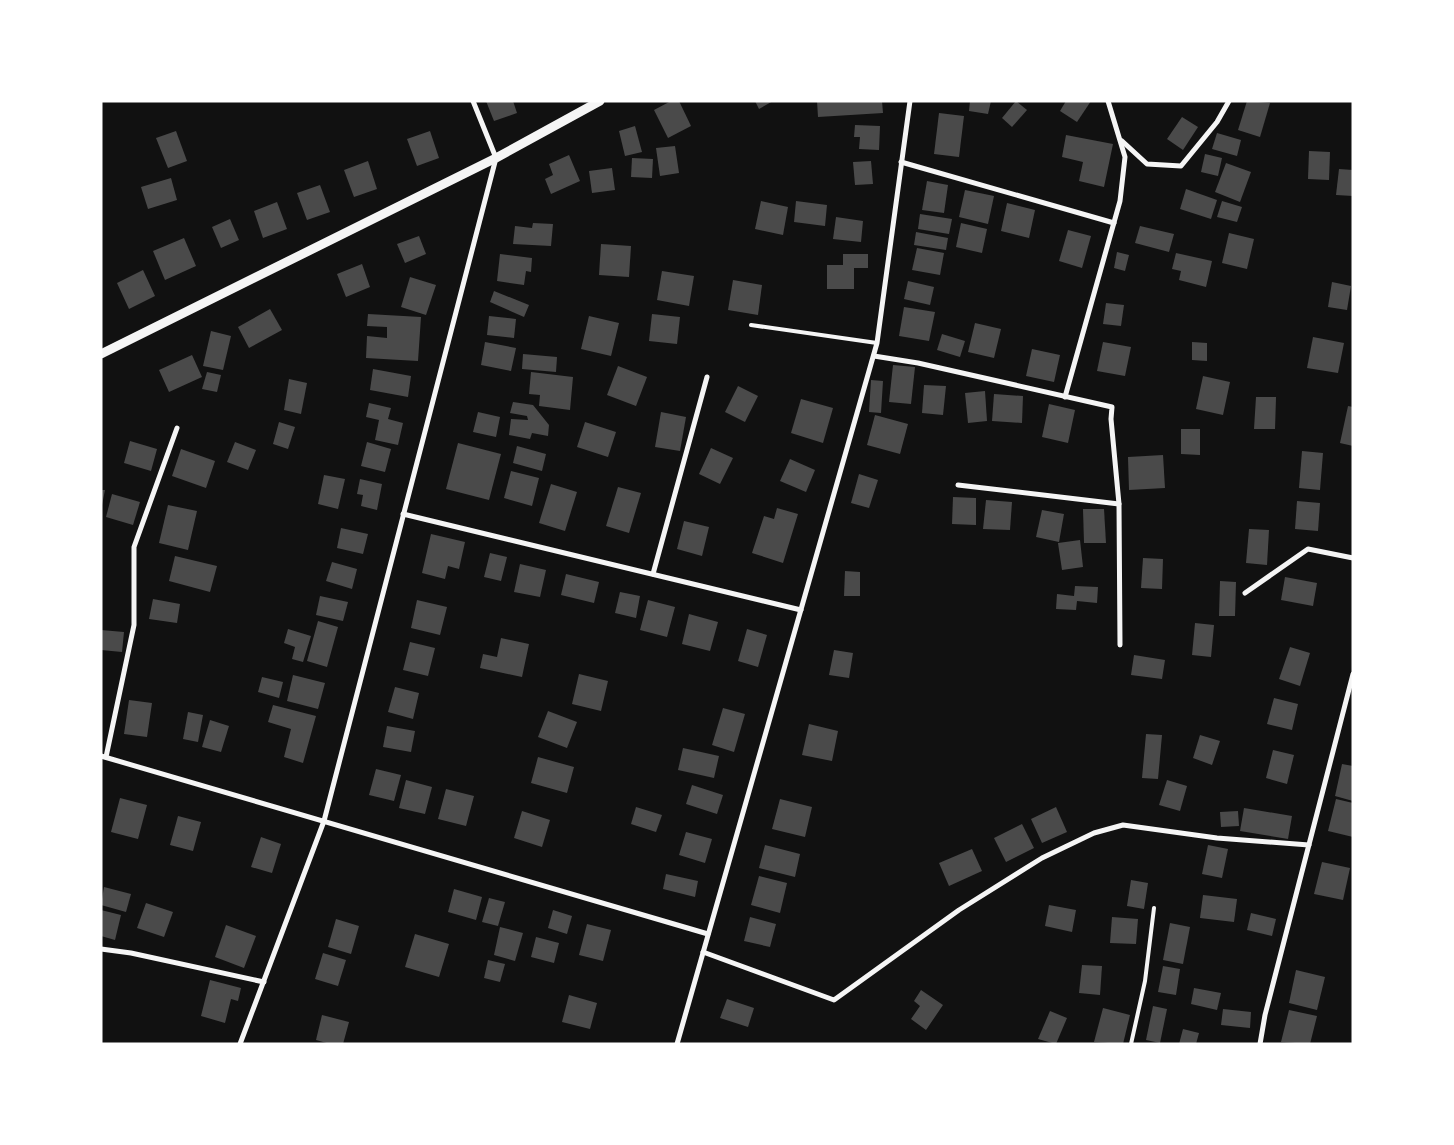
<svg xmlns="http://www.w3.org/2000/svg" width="1454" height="1145" font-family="'DejaVu Sans',sans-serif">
<rect width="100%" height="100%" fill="#111"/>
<g fill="#4a4a4a">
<polygon points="486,101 513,101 517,113 494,121"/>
<polygon points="671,101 679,101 691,126 668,138 654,110"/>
<polygon points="755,101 773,101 759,109"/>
<polygon points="817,101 882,101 883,113 818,117"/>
<polygon points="970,101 991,101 988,114 969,111"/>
<polygon points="1016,101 1027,110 1012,127 1002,118"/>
<polygon points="1066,101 1091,101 1077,122 1060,111"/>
<polygon points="1247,101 1270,103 1260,137 1238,130"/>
<polygon points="939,113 964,116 959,157 934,154"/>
<polygon points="1182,117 1198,127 1183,150 1167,139"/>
<polygon points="855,125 880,126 879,150 859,149 860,137 854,137"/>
<polygon points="635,126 642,152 625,156 619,131"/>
<polygon points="176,131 187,161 168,168 156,138"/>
<polygon points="430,131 439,158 417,166 407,139"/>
<polygon points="1217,133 1241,140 1237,156 1212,149"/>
<polygon points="1066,135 1113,144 1104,187 1079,181 1083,162 1062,157"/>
<polygon points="675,146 679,173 660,176 656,148"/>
<polygon points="1309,151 1330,152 1329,180 1308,179"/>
<polygon points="1205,154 1222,158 1218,176 1201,172"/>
<polygon points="569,155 580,181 551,194 545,179 553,175 549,164"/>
<polygon points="632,158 653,159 652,178 631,177"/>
<polygon points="368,161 377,189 354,197 344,170"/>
<polygon points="871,161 873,184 855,185 853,162"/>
<polygon points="1226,163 1251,172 1240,202 1215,192"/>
<polygon points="612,168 615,190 592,193 589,171"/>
<polygon points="1339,169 1353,170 1353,196 1336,195"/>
<polygon points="171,178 177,200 148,209 141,187"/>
<polygon points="927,181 948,185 944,213 922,210"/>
<polygon points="320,185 330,212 307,220 297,193"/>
<polygon points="1186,189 1217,200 1211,219 1180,209"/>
<polygon points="965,190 994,196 988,224 959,217"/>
<polygon points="761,201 788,207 783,235 755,229"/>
<polygon points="796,201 827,205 825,226 794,222"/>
<polygon points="1222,201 1242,207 1237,222 1217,217"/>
<polygon points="277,202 287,229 263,238 254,211"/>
<polygon points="1007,203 1035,210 1029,238 1001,231"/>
<polygon points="920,214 952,219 949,234 918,229"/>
<polygon points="836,217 863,221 861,242 833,239"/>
<polygon points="230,219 239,240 221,248 212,227"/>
<polygon points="533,223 553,224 551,246 513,244 515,226 532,228"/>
<polygon points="961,223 987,229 982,253 956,247"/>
<polygon points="1140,226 1174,234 1169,252 1135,243"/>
<polygon points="1068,230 1091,236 1082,268 1059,261"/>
<polygon points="916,232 948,238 946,250 914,245"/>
<polygon points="1229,233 1254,239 1247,269 1222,263"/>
<polygon points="419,236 426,254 405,263 397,244"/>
<polygon points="184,238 196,266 165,280 153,251"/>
<polygon points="601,244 631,246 629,277 599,275"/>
<polygon points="917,248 944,253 940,275 912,270"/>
<polygon points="1117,252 1129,255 1125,271 1114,268"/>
<polygon points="1176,253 1212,261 1206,287 1179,280 1181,271 1172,269"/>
<polygon points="500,254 532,258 531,272 526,271 524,285 497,281"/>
<polygon points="843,254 868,254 868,268 854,268 854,289 827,289 827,265 843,265"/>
<polygon points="362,264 370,287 346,297 337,274"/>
<polygon points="143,270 155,296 129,309 117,283"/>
<polygon points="662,271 694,276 689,306 657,300"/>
<polygon points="410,277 436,285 426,315 401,307"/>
<polygon points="733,280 762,285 758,315 728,310"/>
<polygon points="908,281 934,287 930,305 904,299"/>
<polygon points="1332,282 1351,286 1347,310 1328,307"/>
<polygon points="494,291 529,305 524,317 490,302"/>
<polygon points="1106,303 1124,305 1121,326 1103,324"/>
<polygon points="904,307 935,312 929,341 899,336"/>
<polygon points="270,309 282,330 249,348 238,327"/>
<polygon points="368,314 421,317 418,361 366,358 367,336 387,338 387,327 367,326"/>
<polygon points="652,314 680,317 677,344 649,341"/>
<polygon points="489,316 516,319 514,338 487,335"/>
<polygon points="589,316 619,323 611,356 581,349"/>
<polygon points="975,323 1001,329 994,358 968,352"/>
<polygon points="211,331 231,336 223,370 203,366"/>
<polygon points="942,334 965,341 960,357 937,350"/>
<polygon points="1313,337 1344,343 1338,373 1307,368"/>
<polygon points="485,342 516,348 511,371 481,365"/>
<polygon points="1103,342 1131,347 1125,376 1097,371"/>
<polygon points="1192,342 1207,343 1207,361 1192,360"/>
<polygon points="1032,349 1060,355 1054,382 1026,376"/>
<polygon points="523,354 557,357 556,372 522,369"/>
<polygon points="192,355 202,377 169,392 159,370"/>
<polygon points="893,365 915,367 911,404 889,402"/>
<polygon points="618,366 647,377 636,406 607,395"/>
<polygon points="373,369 411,376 408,397 370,390"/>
<polygon points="207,372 221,375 217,392 202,389"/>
<polygon points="531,372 573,377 570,410 539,406 540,395 529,394"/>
<polygon points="1203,376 1230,382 1223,415 1196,409"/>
<polygon points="289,379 307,383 301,414 284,410"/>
<polygon points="871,380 883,381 881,413 869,412"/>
<polygon points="924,385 946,386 943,415 922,413"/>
<polygon points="738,386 758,396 745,422 725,412"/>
<polygon points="985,391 987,421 968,423 965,393"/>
<polygon points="994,394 1023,396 1022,423 992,421"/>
<polygon points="1256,397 1276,397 1275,429 1254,429"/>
<polygon points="801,399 833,408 823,443 791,433"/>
<polygon points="513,402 533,405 549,425 548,436 532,433 530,439 509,435 511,419 528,420 527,416 510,413"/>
<polygon points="369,403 391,408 388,419 403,423 398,445 375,440 379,420 366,417"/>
<polygon points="1049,404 1075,410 1068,443 1042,437"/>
<polygon points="1348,406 1353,407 1353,446 1340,443"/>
<polygon points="478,412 500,417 496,437 473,432"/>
<polygon points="661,412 686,417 680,451 655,447"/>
<polygon points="875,415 908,424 900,454 867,445"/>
<polygon points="279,422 295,427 288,449 273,444"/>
<polygon points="585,422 616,432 608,457 577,447"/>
<polygon points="1181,429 1200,429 1200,455 1181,454"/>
<polygon points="130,441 157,449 151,471 124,463"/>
<polygon points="235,442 256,450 248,470 227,462"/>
<polygon points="367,442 391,449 385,472 361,466"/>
<polygon points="458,443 501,454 489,500 446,489"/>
<polygon points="517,446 546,454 542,471 513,463"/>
<polygon points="711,448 733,458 720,484 699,474"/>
<polygon points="181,449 215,461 206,488 172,476"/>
<polygon points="1302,451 1323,453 1320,490 1299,488"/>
<polygon points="1163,455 1165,488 1129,490 1128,457"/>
<polygon points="790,459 815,470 806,492 780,481"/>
<polygon points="511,471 539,478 532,506 504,498"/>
<polygon points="859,474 878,480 869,508 851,503"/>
<polygon points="324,475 345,479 338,509 318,504"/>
<polygon points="360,479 382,484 377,510 361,506 363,495 357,494"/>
<polygon points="551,484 577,492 565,531 539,523"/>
<polygon points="618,487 641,493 629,533 606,526"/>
<polygon points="101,490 105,490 102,505 101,505"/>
<polygon points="112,494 140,502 133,525 106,517"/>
<polygon points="953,497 976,498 976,525 952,524"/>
<polygon points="986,500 1012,502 1010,530 983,529"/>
<polygon points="1297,501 1320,503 1318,531 1295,529"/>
<polygon points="168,505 197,511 188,550 159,543"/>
<polygon points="777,508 798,514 783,563 752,553 764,516 774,519"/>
<polygon points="1083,509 1104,509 1106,543 1084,543"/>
<polygon points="1042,510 1064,514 1059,542 1036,537"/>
<polygon points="684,521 709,527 702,556 677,549"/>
<polygon points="341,528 368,534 363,554 337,548"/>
<polygon points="1249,529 1269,530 1267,565 1246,563"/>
<polygon points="431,534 465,542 459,569 448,566 445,579 422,573"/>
<polygon points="1080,540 1083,567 1062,570 1058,543"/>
<polygon points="490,553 507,557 501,581 484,577"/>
<polygon points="175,556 217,566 210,592 169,581"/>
<polygon points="1143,558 1163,559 1162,589 1141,588"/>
<polygon points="332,562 357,569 352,589 326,581"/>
<polygon points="520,564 546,570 540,597 514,592"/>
<polygon points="845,571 860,572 860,596 844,596"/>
<polygon points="566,574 599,582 594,603 561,595"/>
<polygon points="1285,577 1317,583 1313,606 1281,600"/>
<polygon points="1220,581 1236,582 1235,616 1219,616"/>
<polygon points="1075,586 1098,587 1097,603 1077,601 1076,610 1056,609 1057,594 1074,596"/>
<polygon points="620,592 640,596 636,618 615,613"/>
<polygon points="320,596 348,602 343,621 316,615"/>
<polygon points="153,599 180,604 177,623 149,619"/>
<polygon points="417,600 447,607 440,635 411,628"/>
<polygon points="648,600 675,607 667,637 640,630"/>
<polygon points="689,614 718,622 710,651 682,644"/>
<polygon points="318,621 338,627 327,667 307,661"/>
<polygon points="1195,623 1214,625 1211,657 1192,655"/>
<polygon points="288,629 311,636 303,662 292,659 295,647 284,643"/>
<polygon points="747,629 767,635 758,667 738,661"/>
<polygon points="101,630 124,632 122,652 101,650"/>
<polygon points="501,638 529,644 522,677 480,668 483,654 497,657"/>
<polygon points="410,642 435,648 428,676 403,670"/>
<polygon points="1290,647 1310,653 1300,686 1279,679"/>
<polygon points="834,650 853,653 849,678 829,675"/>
<polygon points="1134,655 1165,660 1162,679 1131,675"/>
<polygon points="579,674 608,681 601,711 572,704"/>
<polygon points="293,675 325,683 318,709 287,701"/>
<polygon points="262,677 283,682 279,698 258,692"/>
<polygon points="395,687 419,693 413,719 388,712"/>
<polygon points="1274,698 1298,704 1292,730 1267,724"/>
<polygon points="129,700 152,703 147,737 124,734"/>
<polygon points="273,705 316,716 303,763 284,757 291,729 268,722"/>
<polygon points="723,708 745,714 734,752 712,745"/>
<polygon points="548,711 577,722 567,748 538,737"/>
<polygon points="188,712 203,715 198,742 183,739"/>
<polygon points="210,720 229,726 221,752 202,747"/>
<polygon points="809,724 838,731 832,761 802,755"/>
<polygon points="387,726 415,731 411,752 383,747"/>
<polygon points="1146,734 1162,735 1158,779 1142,778"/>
<polygon points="1200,735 1220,741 1212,765 1193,758"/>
<polygon points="683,748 719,756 714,778 678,770"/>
<polygon points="1273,750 1294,755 1287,784 1266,778"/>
<polygon points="538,757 574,767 567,793 531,783"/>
<polygon points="1342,764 1353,766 1353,801 1335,796"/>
<polygon points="376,769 401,775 394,801 369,795"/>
<polygon points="406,780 432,787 425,814 399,808"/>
<polygon points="1167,780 1187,786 1180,811 1159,805"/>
<polygon points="692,785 723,795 717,814 686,804"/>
<polygon points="446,789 474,796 466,826 438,819"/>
<polygon points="120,798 147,805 138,839 111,832"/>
<polygon points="780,799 812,807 805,837 772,829"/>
<polygon points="1336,799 1353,803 1353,837 1328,831"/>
<polygon points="636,807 662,815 656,832 631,824"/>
<polygon points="1056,807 1067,832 1042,843 1031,819"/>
<polygon points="1244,808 1292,816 1288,839 1240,831"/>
<polygon points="522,811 550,820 542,847 514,838"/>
<polygon points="1238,811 1239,826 1221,827 1220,812"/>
<polygon points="178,816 201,822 193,851 170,845"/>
<polygon points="1022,824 1034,848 1006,862 994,838"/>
<polygon points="686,832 712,839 705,863 679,855"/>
<polygon points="261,837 281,844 272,873 251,867"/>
<polygon points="765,845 800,854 795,877 759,868"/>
<polygon points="1208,845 1228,849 1222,878 1202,874"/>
<polygon points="972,849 982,871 949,886 939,863"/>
<polygon points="1322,862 1350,868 1343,900 1314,894"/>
<polygon points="666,874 698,881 695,897 663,889"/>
<polygon points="759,876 787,883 780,913 751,905"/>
<polygon points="1131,880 1148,883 1144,909 1127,906"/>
<polygon points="104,887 131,894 126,912 101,905"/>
<polygon points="454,889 482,897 476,920 448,912"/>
<polygon points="1203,895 1237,899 1234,922 1200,918"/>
<polygon points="489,898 505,902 498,926 482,922"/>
<polygon points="146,903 173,912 164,937 137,928"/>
<polygon points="1049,905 1076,910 1072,932 1045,926"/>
<polygon points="101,910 121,915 115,940 101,936"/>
<polygon points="553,910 572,916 567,934 548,928"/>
<polygon points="1251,913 1276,919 1272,936 1247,930"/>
<polygon points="750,917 776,924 770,947 744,941"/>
<polygon points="1112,917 1138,919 1136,944 1110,943"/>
<polygon points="336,919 359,926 351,954 328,947"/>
<polygon points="1170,923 1190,927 1183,964 1163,960"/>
<polygon points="587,924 611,930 603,961 579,955"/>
<polygon points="226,925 256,936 244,968 215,957"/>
<polygon points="500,927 523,933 515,961 494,955"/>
<polygon points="415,934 449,944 439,977 405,967"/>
<polygon points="536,937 559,943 554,963 531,957"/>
<polygon points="323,953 346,960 338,986 315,979"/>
<polygon points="488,960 505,964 500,982 484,978"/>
<polygon points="1082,965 1102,966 1100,995 1079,993"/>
<polygon points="1163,966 1180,969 1176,995 1158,992"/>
<polygon points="1296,970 1325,977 1317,1010 1289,1003"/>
<polygon points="210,980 241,988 238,1001 231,999 225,1023 201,1016"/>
<polygon points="1194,988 1221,993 1217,1010 1191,1004"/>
<polygon points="921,990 943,1005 926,1030 911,1019 920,1006 914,1001"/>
<polygon points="569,995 597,1003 590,1029 562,1022"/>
<polygon points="727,999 754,1008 748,1027 720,1018"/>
<polygon points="1153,1006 1167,1009 1160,1043 1146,1040"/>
<polygon points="1103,1008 1130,1015 1123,1044 1094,1042"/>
<polygon points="1223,1009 1251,1012 1250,1028 1221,1025"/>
<polygon points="1289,1010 1317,1016 1310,1044 1281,1042"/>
<polygon points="1050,1011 1067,1018 1056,1044 1038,1039"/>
<polygon points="322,1015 349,1022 343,1044 330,1044 316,1040"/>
<polygon points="1183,1029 1199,1033 1196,1044 1179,1044"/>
</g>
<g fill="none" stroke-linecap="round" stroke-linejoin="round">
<g stroke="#f5f5f5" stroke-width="4">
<polyline points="751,325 877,343"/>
<polyline points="1131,1044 1145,981 1154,908"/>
</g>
<g stroke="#f5f5f5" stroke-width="5">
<polyline points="1122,141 1147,164 1181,166 1217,122 1229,101"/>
<polyline points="901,162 1114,223"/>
<polyline points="874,356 918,363 1112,407 1111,419 1119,504 1120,645"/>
<polyline points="1065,397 1120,201 1125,157 1108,101"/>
<polyline points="958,485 1119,504"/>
<polyline points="403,514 801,610"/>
<polyline points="653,574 707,377"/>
<polyline points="1245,593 1308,549 1353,558"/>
<polyline points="101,756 708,934"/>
<polyline points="106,757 134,625 134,547 177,428"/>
<polyline points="101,949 131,953 264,982"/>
<polyline points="703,952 834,1000 959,910 1042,858 1094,833 1123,825 1217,838 1309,845"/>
<polyline points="240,1044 324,821 496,158 473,101"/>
<polyline points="677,1044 877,343 910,101"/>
<polyline points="1260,1044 1265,1015 1353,674"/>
</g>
<polyline stroke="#f5f5f5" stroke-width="9" points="101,354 496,158 600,101"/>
</g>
<rect width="1454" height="1145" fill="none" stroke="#ffffff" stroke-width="205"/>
</svg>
